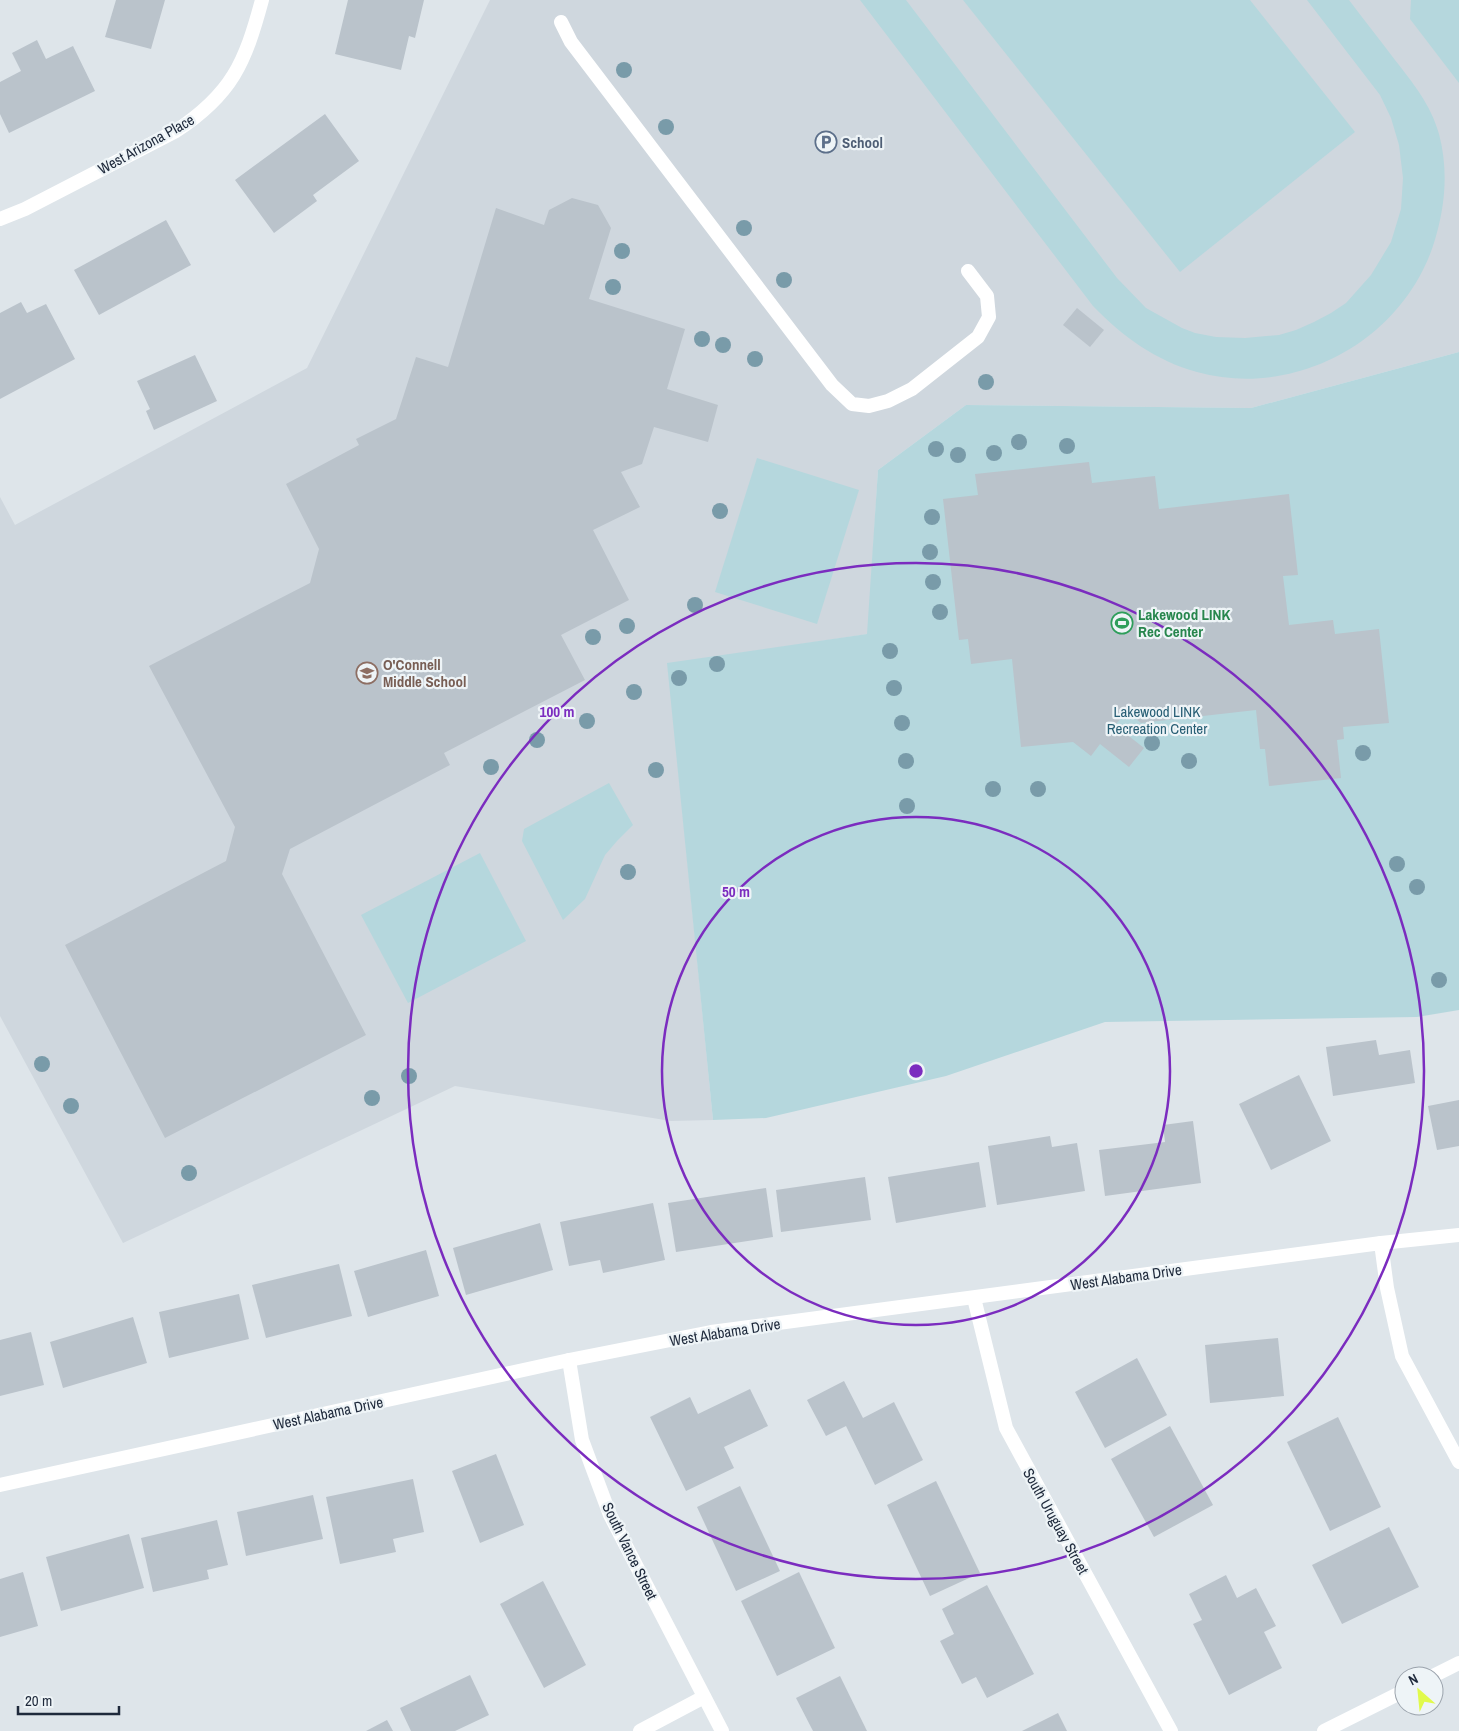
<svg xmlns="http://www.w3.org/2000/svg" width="1459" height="1731" font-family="'Archivo Narrow',sans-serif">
<rect width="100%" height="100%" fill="#dee5ea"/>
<polygon fill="#cfd7de" points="490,0 1459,0 1459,352 1251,408 966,405 878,470 868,634 668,664 713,1120 671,1121 455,1086 123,1243 0,1016 0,497 15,525 307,368"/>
<g fill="#b5d7dd">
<path d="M860 0H906L1117 278 1146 308 1182 328 1195 333 1216 337 1245 338 1279 335 1296 330 1314 322 1331 313 1346 303 1371 275 1391 242 1401 209 1403 178 1399 145 1391 118 1380 95 1307 0H1349C1364 20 1380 40 1395 60 1413 83 1431 105 1439 134 1449 172 1445 209 1433 246 1401 341 1295 399 1197 372 1156 361 1122 336 1093 306Z"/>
<polygon points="963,0 1250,0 1355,132 1180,272"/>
<polygon points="1411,0 1459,0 1459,83 1410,19"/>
<polygon points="1459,352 1459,1010 1417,1017 1105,1022 946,1076 766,1118 713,1120 667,663 867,634 878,470 966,405 1251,408"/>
<polygon points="757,458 859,490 817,624 715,592"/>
<polygon points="609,783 633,825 617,841 605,855 585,899 563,920 522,841 524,829"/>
<polygon points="480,853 526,941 408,1003 361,915"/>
</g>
<g fill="#bac3cb">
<polygon points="116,0 165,0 151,49 105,37"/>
<polygon points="348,0 424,0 415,38 409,36 401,70 335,54"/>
<polygon points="37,40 46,59 73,46 95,91 9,133 0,114 0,82 21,71 12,53"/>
<polygon points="325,114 359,161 313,195 317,201 274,233 235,180"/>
<polygon points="572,198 598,205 611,228 589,299 685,329 667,389 718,405 708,442 654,427 642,464 621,472 640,507 593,530 629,600 561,635 585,680 444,753 450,765 290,849 282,874 366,1035 165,1138 65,945 226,861 235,827 149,666 310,583 319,549 286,484 359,445 356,439 396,419 416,357 448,367 496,208 544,225 549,210"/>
<polygon points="166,220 191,265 99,315 74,270"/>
<polygon points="21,302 27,313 46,304 75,359 0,399 0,313"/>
<polygon points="1077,308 1104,330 1090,347 1063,325"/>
<polygon points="195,355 217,401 154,430 146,411 150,409 137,381"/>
<polygon points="1089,462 1092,483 1155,476 1159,509 1289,494 1298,575 1283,576 1289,625 1333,620 1335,634 1379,629 1389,723 1343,727 1344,739 1337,740 1341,778 1269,786 1265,749 1260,749 1256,710 1141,723 1127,712 1115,725 1144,748 1129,767 1100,744 1091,756 1073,742 1021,747 1012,659 971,664 968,639 959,640 943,499 978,495 975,474"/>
<polygon points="1376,1040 1379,1055 1410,1050 1415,1083 1333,1096 1326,1047"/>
<polygon points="1299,1075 1331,1141 1271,1170 1239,1104"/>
<polygon points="1459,1100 1459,1146 1437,1150 1428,1106"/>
<polygon points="1193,1121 1201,1183 1105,1196 1099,1150 1165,1142 1163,1125"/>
<polygon points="1050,1136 1052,1147 1077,1143 1085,1191 997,1205 988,1146"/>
<polygon points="979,1162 986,1207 896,1223 888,1177"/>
<polygon points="865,1177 871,1220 781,1232 776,1190"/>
<polygon points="766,1188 773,1237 676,1252 668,1203"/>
<polygon points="653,1203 665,1260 603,1273 600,1260 569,1266 560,1222"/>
<polygon points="540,1223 553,1270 466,1295 453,1248"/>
<polygon points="426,1250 439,1296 368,1317 354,1271"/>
<polygon points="339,1264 352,1316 266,1338 252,1285"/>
<polygon points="239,1294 249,1339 169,1358 159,1312"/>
<polygon points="133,1317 147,1363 63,1388 50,1342"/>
<polygon points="31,1332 44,1385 0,1396 0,1340"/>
<polygon points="1278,1338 1284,1396 1210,1403 1205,1345"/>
<polygon points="1137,1358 1167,1415 1105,1448 1075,1392"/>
<polygon points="844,1381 863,1418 894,1402 923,1460 875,1485 846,1426 826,1436 807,1400"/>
<polygon points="750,1389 768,1426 724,1447 734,1468 686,1491 650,1417 690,1397 698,1414"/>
<polygon points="1338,1417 1381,1507 1330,1531 1287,1442"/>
<polygon points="1170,1426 1213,1505 1154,1537 1111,1459"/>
<polygon points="496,1454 524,1525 480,1543 452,1471"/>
<polygon points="413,1479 424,1532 393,1539 396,1552 340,1564 326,1497"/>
<polygon points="936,1481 980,1573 930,1596 887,1505"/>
<polygon points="740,1486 780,1571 736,1591 697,1507"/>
<polygon points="313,1495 323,1539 246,1556 237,1512"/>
<polygon points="217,1520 228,1565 207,1570 209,1579 153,1592 141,1538"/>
<polygon points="1389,1527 1419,1587 1342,1624 1312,1565"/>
<polygon points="129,1534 144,1588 61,1611 46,1557"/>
<polygon points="23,1572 38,1626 0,1637 0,1579"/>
<polygon points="799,1572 835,1648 777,1676 741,1601"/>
<polygon points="1226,1575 1237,1598 1256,1588 1276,1626 1264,1632 1282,1668 1229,1695 1193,1624 1202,1620 1189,1594"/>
<polygon points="543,1581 586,1665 544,1688 500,1604"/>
<polygon points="987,1585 1034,1674 987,1698 976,1677 962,1684 940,1641 954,1634 942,1609"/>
<polygon points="470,1675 489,1715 455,1731 411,1731 400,1708"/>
<polygon points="840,1676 867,1731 813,1731 796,1698"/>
<polygon points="1058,1713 1067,1731 1022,1731"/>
<polygon points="387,1720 393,1731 366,1731"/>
</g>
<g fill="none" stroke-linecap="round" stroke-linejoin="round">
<polyline stroke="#fff" stroke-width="14" points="561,22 571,42 832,385 852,404 869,406 888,401 912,389 978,337 989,317 987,296 968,271"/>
<g stroke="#fff" stroke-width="14">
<path d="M0 219 25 209 176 131C232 94 245 63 262 0"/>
<polyline points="1381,1243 1387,1288 1402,1356 1459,1462"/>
<polyline points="974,1298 1006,1428 1171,1731"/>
<polyline points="569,1360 582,1440 610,1515 722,1731"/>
<polyline points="0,1485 569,1360 711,1332 1381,1243 1459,1235"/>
<polyline points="1433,1676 1459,1663"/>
<polyline points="640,1731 704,1697"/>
<polyline points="1324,1731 1404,1691"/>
</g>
</g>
<g fill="#799ba9">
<circle cx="624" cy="70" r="8"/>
<circle cx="666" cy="127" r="8"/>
<circle cx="744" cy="228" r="8"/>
<circle cx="622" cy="251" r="8"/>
<circle cx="784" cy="280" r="8"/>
<circle cx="613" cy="287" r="8"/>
<circle cx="702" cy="339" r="8"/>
<circle cx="723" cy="345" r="8"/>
<circle cx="755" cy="359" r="8"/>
<circle cx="986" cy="382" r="8"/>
<circle cx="1019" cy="442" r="8"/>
<circle cx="1067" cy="446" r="8"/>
<circle cx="936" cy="449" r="8"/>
<circle cx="994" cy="453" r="8"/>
<circle cx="958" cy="455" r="8"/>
<circle cx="720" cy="511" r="8"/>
<circle cx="932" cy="517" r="8"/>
<circle cx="930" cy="552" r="8"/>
<circle cx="933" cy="582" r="8"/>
<circle cx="695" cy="605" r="8"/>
<circle cx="940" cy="612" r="8"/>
<circle cx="627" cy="626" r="8"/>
<circle cx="593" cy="637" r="8"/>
<circle cx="890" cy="651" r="8"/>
<circle cx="717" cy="664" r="8"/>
<circle cx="679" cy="678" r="8"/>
<circle cx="894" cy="688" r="8"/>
<circle cx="634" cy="692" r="8"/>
<circle cx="587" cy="721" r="8"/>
<circle cx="902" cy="723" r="8"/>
<circle cx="537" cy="740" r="8"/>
<circle cx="1152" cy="743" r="8"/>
<circle cx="1363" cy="753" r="8"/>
<circle cx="906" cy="761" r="8"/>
<circle cx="1189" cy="761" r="8"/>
<circle cx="491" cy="767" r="8"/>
<circle cx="656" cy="770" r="8"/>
<circle cx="993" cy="789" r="8"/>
<circle cx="1038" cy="789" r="8"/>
<circle cx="907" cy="806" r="8"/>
<circle cx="1397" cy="864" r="8"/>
<circle cx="628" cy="872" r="8"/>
<circle cx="1417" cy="887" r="8"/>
<circle cx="1439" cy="980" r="8"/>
<circle cx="42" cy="1064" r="8"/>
<circle cx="409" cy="1076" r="8"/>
<circle cx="372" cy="1098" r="8"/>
<circle cx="71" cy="1106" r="8"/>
<circle cx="189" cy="1173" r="8"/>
</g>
<g fill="none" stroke="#7b2cbf" stroke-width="2.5">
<circle cx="916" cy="1071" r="254"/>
<circle cx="916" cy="1071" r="508"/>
</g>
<defs>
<g id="parking-ring" transform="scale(1.125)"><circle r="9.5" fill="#eef4f7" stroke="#5c6f8a" stroke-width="1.5"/><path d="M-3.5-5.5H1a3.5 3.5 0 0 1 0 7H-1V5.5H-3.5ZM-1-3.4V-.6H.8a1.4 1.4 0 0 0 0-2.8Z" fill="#5c6f8a"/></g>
<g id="stadium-ring" transform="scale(1.125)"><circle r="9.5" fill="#eef4f7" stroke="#2e9e5b" stroke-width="1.5"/><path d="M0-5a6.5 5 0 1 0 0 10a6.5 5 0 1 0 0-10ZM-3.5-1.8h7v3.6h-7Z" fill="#2e9e5b"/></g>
<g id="school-ring" transform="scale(1.125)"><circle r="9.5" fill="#eef4f7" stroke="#8d6e63" stroke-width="1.5"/><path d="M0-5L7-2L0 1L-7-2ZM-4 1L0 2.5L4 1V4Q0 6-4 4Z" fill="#8d6e63"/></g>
</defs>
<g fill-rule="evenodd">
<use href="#parking-ring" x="826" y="142"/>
<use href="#stadium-ring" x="1122" y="623"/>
<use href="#school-ring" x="367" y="673"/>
</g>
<g text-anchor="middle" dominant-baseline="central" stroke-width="4.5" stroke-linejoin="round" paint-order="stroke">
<g font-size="15" font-weight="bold" fill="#4e5e75" stroke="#eef4f7" text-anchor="start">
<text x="842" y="142">School</text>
</g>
<g font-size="15" fill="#1e293b" stroke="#eef4f7">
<text transform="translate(146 144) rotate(-29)">West Arizona Place</text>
<text transform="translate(1126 1277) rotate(-8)">West Alabama Drive</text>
<text transform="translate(725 1332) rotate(-9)">West Alabama Drive</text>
<text transform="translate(328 1413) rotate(-12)">West Alabama Drive</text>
<text transform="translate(1056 1521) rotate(61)">South Uruguay Street</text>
<text transform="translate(630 1551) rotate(64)">South Vance Street</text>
</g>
<g font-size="15" font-weight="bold" fill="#27864d" stroke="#eef4f7" text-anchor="start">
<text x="1138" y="614">Lakewood LINK<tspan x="1138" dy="17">Rec Center</tspan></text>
</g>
<g font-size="15" font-weight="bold" fill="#785e54" stroke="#eef4f7" text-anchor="start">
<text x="383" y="664">O'Connell<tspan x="383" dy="17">Middle School</tspan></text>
</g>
<g font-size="15" fill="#275e74" stroke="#eef4f7">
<text x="1157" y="711">Lakewood LINK<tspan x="1157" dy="17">Recreation Center</tspan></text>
</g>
</g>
<circle cx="916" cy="1071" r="8" fill="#7b2cbf" stroke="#eef4f7" stroke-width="2.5"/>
<g font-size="15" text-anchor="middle" font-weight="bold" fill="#7b2cbf" stroke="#eef4f7" stroke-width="4.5" stroke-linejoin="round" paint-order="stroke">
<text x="557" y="717">100 m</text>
<text x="736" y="897">50 m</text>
</g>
<g transform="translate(1419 1691) rotate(333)"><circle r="24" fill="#eef4f7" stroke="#9ba3ac"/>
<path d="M0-4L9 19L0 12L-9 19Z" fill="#e1fa4c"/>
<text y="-8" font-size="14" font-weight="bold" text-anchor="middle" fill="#1e293b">N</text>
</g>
<path d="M18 1706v8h101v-8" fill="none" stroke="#1e293b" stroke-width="2.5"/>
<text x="25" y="1706" font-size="15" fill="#1e293b" stroke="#eef4f7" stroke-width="4" paint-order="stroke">20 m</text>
</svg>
